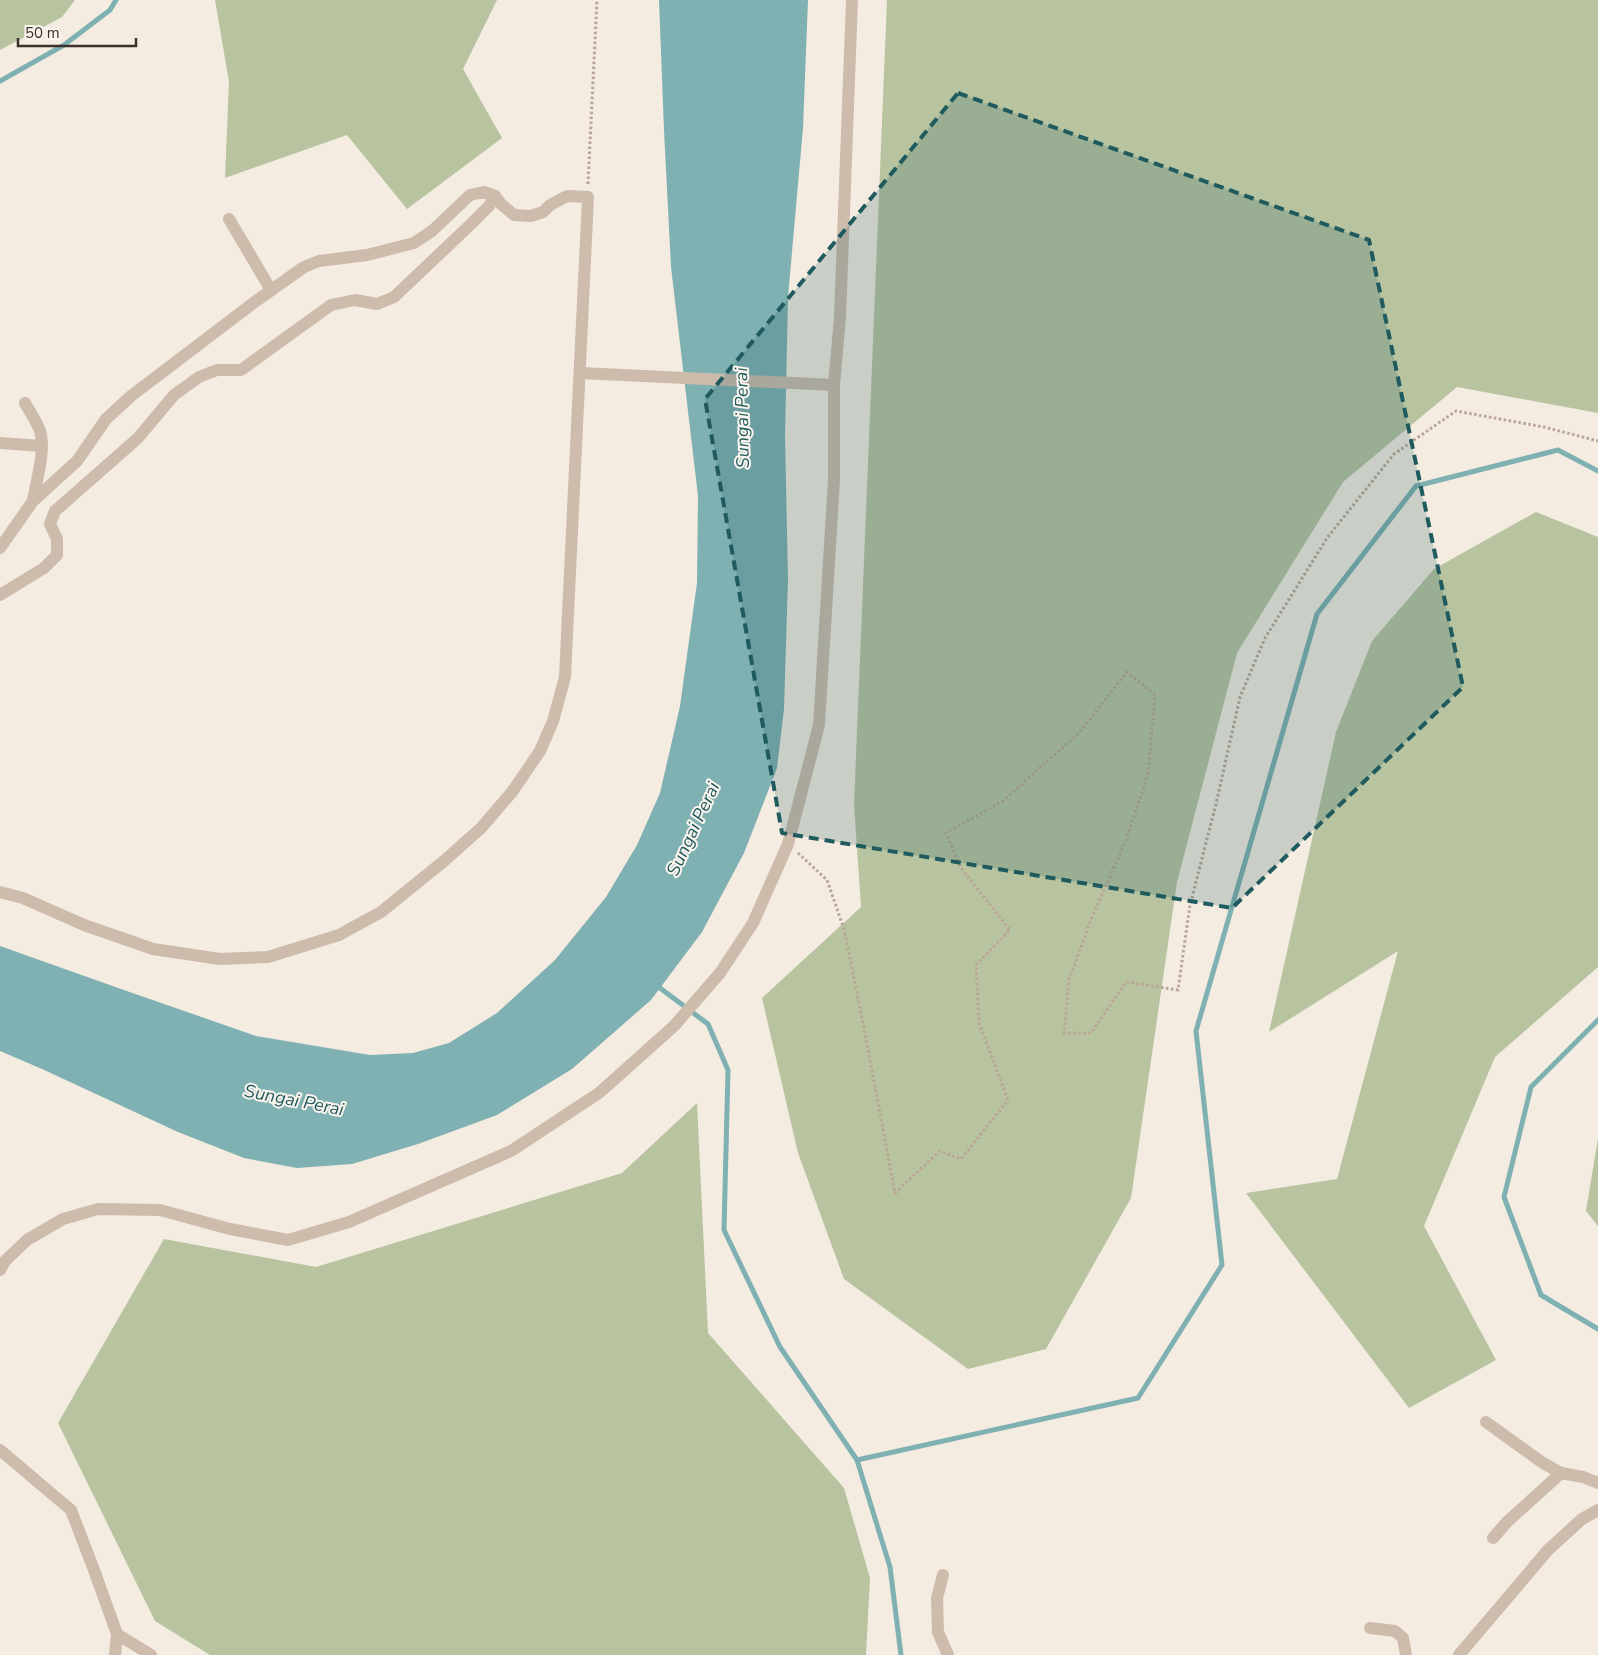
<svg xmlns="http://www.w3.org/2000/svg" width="1598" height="1655" font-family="'Nunito Sans',sans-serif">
<rect width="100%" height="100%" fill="#f4ebe1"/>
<g fill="#b8c4a0">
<polygon points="0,0 75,0 62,17 0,50"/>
<polygon points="215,0 497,0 463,69 502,138 407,209 347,135 225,178 229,82"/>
<polygon points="887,0 1598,0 1598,413 1457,387 1343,482 1237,653 1177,882 1131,1198 1046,1349 968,1369 844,1279 798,1153 762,998 861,907 854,805"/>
<polygon points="1536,512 1598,537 1598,967 1495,1057 1424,1226 1496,1360 1409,1408 1246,1193 1337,1179 1398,951 1269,1032 1336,732 1372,641 1434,569"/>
<polygon points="697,1103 708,1333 844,1488 870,1578 866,1655 210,1655 155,1621 58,1423 164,1239 316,1267 622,1173"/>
<polygon points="1598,1138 1598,1226 1586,1211"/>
</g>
<polygon fill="#7fb0b2" points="659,0 808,0 803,128 788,297 785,436 788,579 784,709 777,768 744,853 702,932 651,1000 572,1069 497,1115 418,1144 352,1164 297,1168 244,1158 178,1132 42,1069 0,1051 0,946 121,989 256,1036 370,1055 413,1053 449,1043 497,1013 555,960 606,897 637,845 660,793 680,706 697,583 698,496 671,267 664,130"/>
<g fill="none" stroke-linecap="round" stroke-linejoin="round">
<g stroke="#7fb0b2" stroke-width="5">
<polyline points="0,81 64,45 110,10 116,0"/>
<polyline points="656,985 708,1024 728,1070 724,1230 780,1347 857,1460"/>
<polyline points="1598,1020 1531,1087 1504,1197 1541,1295 1598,1329"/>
<polyline points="901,1655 890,1567 857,1460 1138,1398 1222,1265 1196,1031 1317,614 1416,486 1558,450 1598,471"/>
</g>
<g stroke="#b9a596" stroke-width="3" stroke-dasharray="2.5 2.5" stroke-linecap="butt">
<polyline points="588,184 597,0"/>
<polyline points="798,853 827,880 844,929 863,1023 895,1193 940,1151 961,1159 1008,1100 979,1023 976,965 1010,930 961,868 946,833 1003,801 1079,733 1127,672 1155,695 1148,774 1126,840 1090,922 1069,980 1064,1033 1091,1033 1126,982 1178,990 1190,905 1216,804 1240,697 1265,638 1327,538 1394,454 1456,411 1544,427 1598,441"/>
</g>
<g stroke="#cdbbac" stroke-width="12">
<polyline points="229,219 271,290"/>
<polyline points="580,373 834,385"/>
<path d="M25 403C30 412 37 422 40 431 46 450 36 482 33 501"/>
<polyline points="0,443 42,446"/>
<polyline points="0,548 33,501 77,461 106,419 131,396 256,301 304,267 319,261 367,255 414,243 432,231 470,195 484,192 495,196 501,204 514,215 531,216 543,212 550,205 567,196 588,197 565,677 553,721 540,751 512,792 481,828 444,861 381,912 339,935 268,957 220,959 153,949 84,925 23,898 0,892"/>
<polyline points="0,595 44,568 57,555 57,539 50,524 55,511 138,438 174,395 199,377 217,370 241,370 331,305 355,300 377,304 394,297 470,225 489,206 495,196"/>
<polyline points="0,1270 5,1261 27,1240 63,1219 98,1209 160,1210 230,1229 288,1240 349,1222 511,1151 599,1093 674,1026 720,973 753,923 788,844 819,725 834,480 834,385 840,317 852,0"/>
<polyline points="1486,1422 1543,1463 1561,1473 1583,1477 1598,1483"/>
<polyline points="0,1450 71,1510 94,1570 117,1634 115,1655"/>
<polyline points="1493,1538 1507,1522 1561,1473"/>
<polyline points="943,1575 937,1598 938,1632 948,1655"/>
<polyline points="1370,1628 1395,1631 1403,1638 1406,1655"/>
<polyline points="117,1634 151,1655"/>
<polyline points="1459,1655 1548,1550 1582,1519 1598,1510"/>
</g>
</g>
<path fill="#1f5a5e" fill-opacity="0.2" stroke="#1f5a5e" stroke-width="4" stroke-dasharray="10 6" stroke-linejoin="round" d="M958 93 1369 240 1463 687 1232 908 782 833 705 399Z"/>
<g text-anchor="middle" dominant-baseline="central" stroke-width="4" stroke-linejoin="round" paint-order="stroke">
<g font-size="18" font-style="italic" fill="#1f5a5e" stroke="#fbf5ee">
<text transform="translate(742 418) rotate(-91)">Sungai Perai</text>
<text transform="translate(693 829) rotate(-65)">Sungai Perai</text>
<text transform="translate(294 1100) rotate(11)">Sungai Perai</text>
</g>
</g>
<path d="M18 38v8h118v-8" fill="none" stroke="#3b302b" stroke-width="2.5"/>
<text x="25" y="38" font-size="15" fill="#3b302b" stroke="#fbf5ee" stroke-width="4" paint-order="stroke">50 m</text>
</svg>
